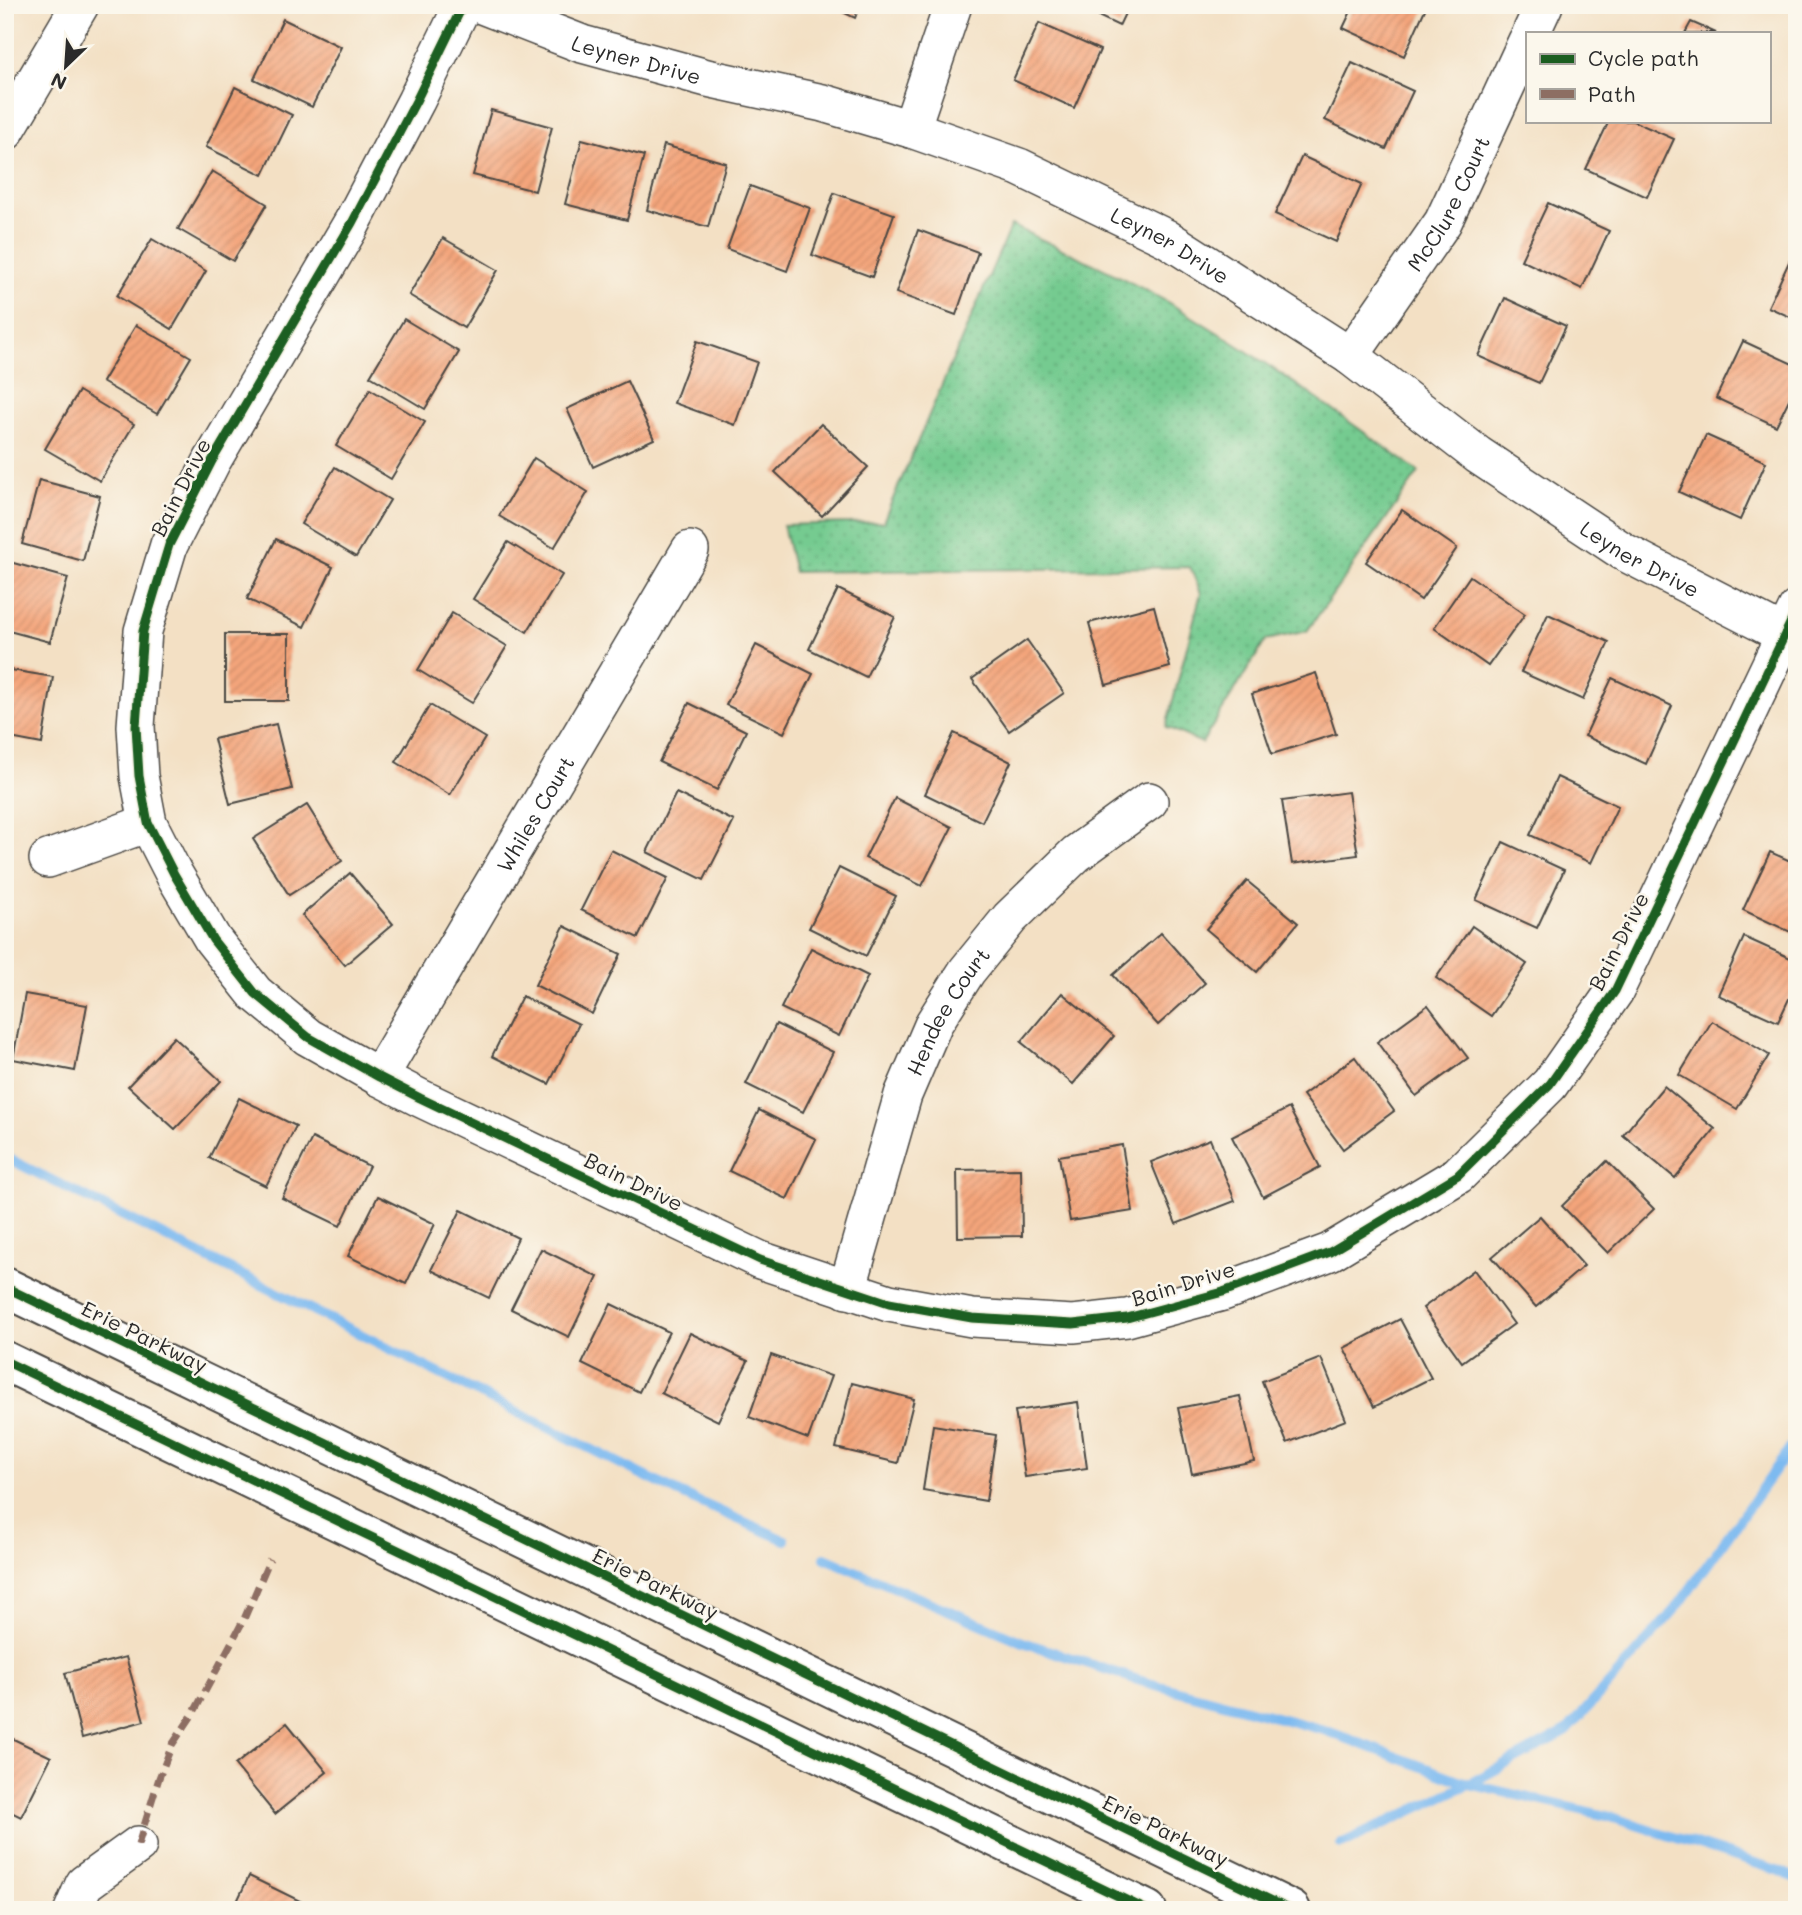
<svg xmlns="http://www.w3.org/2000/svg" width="1802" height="1915" font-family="Mali,sans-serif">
<defs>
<pattern id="grass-dots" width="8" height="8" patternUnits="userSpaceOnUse" patternTransform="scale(1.75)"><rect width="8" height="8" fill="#75cb90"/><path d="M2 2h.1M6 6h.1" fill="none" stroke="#65ae7c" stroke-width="1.8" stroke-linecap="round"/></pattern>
<pattern id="building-hatch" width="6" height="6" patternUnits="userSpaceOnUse" patternTransform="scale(1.75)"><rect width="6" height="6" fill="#f4a57b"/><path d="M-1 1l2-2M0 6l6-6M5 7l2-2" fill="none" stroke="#d18e6a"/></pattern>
</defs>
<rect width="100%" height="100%" fill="#fbf7ec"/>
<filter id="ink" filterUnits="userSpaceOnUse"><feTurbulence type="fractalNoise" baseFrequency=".0143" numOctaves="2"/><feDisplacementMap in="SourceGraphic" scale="14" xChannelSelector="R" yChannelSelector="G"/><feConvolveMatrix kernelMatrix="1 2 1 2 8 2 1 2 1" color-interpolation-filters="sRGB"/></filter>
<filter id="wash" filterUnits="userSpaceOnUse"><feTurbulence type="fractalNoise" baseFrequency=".00686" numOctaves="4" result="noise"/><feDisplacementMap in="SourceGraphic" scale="28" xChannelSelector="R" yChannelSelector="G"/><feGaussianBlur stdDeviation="1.57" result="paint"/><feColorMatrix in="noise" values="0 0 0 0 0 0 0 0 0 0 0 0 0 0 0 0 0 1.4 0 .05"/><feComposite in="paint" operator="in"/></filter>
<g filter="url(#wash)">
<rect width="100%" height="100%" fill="#f3e0c4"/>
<path fill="url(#grass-dots)" stroke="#507b5e" stroke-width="2" d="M1011 225C1073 255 1137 282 1196 319 1273 366 1346 419 1419 472L1307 631 1266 640 1202 743 1166 727 1201 593 1190 567 794 572 783 525 883 522Z"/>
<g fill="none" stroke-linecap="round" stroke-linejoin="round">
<g stroke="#7dbaf0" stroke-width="10">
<polyline points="5,1157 679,1493 785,1540"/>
<polyline points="825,1558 1023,1642 1141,1681 1324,1730 1469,1784 1567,1731 1678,1606 1797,1439"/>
<polyline points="1341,1844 1469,1784 1611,1817 1780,1871 1797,1879"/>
</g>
</g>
<g id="blocks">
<g fill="url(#building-hatch)">
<polygon points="828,5 860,5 855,18"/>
<polygon points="1075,5 1129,5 1119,26"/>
<polygon points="1354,5 1427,5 1404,56 1343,28"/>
<polygon points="283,19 341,47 312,107 254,79"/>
<polygon points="1691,22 1716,33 1685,33"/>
<polygon points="1039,23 1100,50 1074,108 1013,80"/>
<polygon points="1352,63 1413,91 1386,149 1325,120"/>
<polygon points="235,87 292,115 263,175 206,147"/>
<polygon points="491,110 552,127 535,191 473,175"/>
<polygon points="1609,121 1633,121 1674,139 1647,197 1586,169"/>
<polygon points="582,139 644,156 627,220 565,204"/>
<polygon points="664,145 726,163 708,227 647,210"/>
<polygon points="1302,156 1362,184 1336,242 1275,214"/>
<polygon points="212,171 267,204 233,261 178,229"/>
<polygon points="750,186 810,208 787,271 727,249"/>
<polygon points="834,193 894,214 872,277 812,255"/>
<polygon points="1548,203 1609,231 1582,289 1521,260"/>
<polygon points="918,230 978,252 956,315 896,293"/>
<polygon points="443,238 498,270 464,328 409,295"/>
<polygon points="152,239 206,271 172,329 117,296"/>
<polygon points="1795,249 1797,250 1797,320 1768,307"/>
<polygon points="1505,298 1566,326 1539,383 1478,356"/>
<polygon points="404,319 459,352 425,409 370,376"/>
<polygon points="136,325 191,357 157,414 102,382"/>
<polygon points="697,341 757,362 735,425 674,403"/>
<polygon points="1743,341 1797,366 1797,383 1776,426 1716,398"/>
<polygon points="627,381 654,439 593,467 567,409"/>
<polygon points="370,389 425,422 391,479 336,446"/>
<polygon points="79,391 134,424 100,481 45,449"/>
<polygon points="821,424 868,467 822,516 775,472"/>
<polygon points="1706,435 1766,462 1740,520 1679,492"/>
<polygon points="534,458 588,492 554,548 499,516"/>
<polygon points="335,467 390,500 356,557 301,524"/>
<polygon points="39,480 100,496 83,561 22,544"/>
<polygon points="1402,510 1457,548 1421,600 1366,562"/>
<polygon points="276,539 333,567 304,627 247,599"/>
<polygon points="508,542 562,575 527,632 473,599"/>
<polygon points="6,561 68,578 50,642 5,630"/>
<polygon points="1470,576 1525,614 1488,666 1434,628"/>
<polygon points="838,589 895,617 866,677 809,649"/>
<polygon points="1154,606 1170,667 1106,685 1089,623"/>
<polygon points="452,613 507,646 472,703 418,670"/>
<polygon points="1548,614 1609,642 1583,700 1521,672"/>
<rect x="225" y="634" width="64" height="67"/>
<polygon points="1027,640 1064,693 1009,731 972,679"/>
<polygon points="756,645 813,674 784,733 726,705"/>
<polygon points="5,669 53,677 42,744 5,737"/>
<polygon points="1316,673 1336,734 1272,754 1252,694"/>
<polygon points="1612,678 1672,706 1646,764 1585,736"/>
<polygon points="689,703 746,731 717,790 659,762"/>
<polygon points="430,705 485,738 450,795 396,762"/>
<polygon points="276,724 292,789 230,804 214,739"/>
<polygon points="954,733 1011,762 982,822 925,794"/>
<polygon points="1557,777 1618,806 1591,863 1530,835"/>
<polygon points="1348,792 1358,855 1292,864 1282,801"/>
<polygon points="676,793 734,821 704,880 647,852"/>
<polygon points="895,798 952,827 922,886 865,858"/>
<polygon points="307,805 342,861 289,895 253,839"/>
<polygon points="1503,842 1564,870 1537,928 1476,900"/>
<polygon points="611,850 668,878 638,938 581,910"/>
<polygon points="1770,852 1797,864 1797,935 1743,910"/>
<polygon points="839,868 896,896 866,956 809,928"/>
<polygon points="350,873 393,924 345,965 302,915"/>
<polygon points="1247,881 1298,923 1257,972 1206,929"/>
<polygon points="564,926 621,954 592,1014 535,985"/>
<polygon points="1472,926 1527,964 1491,1016 1436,978"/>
<polygon points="1161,933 1205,983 1158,1025 1113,975"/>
<polygon points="1744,937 1797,961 1797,982 1778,1022 1718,995"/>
<polygon points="811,948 868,976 839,1036 781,1008"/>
<polygon points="1062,993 1114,1036 1073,1084 1021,1042"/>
<polygon points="25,994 87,1005 75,1071 13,1059"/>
<polygon points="522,996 579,1024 549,1084 492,1056"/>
<polygon points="1428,1005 1468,1058 1416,1096 1377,1042"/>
<polygon points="1712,1021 1769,1055 1737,1109 1679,1075"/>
<polygon points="776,1024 833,1052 803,1112 746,1084"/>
<polygon points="174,1037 221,1081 175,1129 128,1086"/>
<polygon points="1355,1057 1394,1111 1343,1149 1303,1095"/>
<polygon points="1664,1086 1715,1129 1675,1178 1623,1135"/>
<polygon points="239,1098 296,1126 266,1186 209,1158"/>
<polygon points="1289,1108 1320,1167 1263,1197 1232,1137"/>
<polygon points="759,1110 816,1139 787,1199 729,1171"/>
<polygon points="312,1138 369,1166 340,1226 282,1198"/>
<polygon points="1210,1139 1235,1201 1176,1224 1151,1162"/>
<polygon points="1122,1145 1133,1211 1070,1221 1059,1156"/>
<polygon points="1607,1161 1654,1209 1608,1253 1562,1206"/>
<polygon points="1021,1169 1022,1236 958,1237 957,1170"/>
<polygon points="378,1196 435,1224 406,1284 348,1256"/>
<polygon points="461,1210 518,1238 489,1298 431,1270"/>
<polygon points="1540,1216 1584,1266 1536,1307 1492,1257"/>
<polygon points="541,1249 598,1277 569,1337 511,1309"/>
<polygon points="1474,1270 1514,1324 1462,1362 1423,1308"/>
<polygon points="611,1304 669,1332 639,1392 582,1364"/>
<polygon points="1400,1319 1431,1378 1374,1407 1344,1348"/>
<polygon points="690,1333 748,1361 718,1421 661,1393"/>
<polygon points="771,1355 831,1376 808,1439 749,1417"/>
<polygon points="1321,1358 1346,1420 1287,1443 1262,1381"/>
<polygon points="852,1383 914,1399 898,1463 836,1448"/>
<polygon points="1240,1396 1254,1461 1192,1474 1178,1408"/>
<polygon points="1078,1402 1087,1468 1025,1477 1015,1411"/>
<polygon points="933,1425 996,1435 986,1501 923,1490"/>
<polygon points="126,1657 144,1721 82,1738 65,1673"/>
<polygon points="287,1723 327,1772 275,1814 235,1765"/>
<polygon points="5,1735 51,1757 21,1817 5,1809"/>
<polygon points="249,1876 306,1904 304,1910 233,1910"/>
</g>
</g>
</g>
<g filter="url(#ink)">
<use href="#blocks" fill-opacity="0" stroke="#494642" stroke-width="2"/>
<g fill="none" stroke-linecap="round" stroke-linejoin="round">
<g stroke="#494642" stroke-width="40">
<g id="minor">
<polyline points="463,5 416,101 352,223 212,461 169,545 143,631 136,726 139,776 148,823 174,874 213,940 255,993 308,1037 379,1077 420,1098 760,1260 889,1303 972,1318 1073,1324 1127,1318 1223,1292 1330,1252 1458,1175 1550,1084 1615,991 1797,609"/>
<path id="s1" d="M482 5 582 44 707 78 823 103 911 129 1019 167 1166 238 1350 356 1478 455 1624 552 1785 635"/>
<polyline points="1531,33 1544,5"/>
<polyline points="911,129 953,5"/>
<polyline points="5,132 80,5"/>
<path id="s2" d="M1350 356 1443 222 1527 41"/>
<polyline points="48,859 148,823"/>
<path id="s3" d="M379 1077 690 550"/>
<path id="s4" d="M847 1290 903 1095 934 1023 967 971 1010 918 1076 854 1149 801"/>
<polyline points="73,1910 84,1884 138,1845"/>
</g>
</g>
<g stroke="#494642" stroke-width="42">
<g id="secondary">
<polyline points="5,1287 1291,1910"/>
<polyline points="5,1361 1147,1910"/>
</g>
</g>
<use href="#minor" stroke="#fff" stroke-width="37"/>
<use href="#secondary" stroke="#fff" stroke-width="38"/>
<polyline stroke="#8d6e63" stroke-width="7" stroke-dasharray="14 7" stroke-linecap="butt" points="138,1845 159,1778 172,1745 193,1714 244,1619 270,1559"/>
<g stroke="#fbf7ec" stroke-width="13">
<g id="cycleway">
<polyline points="463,5 416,101 352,223 212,461 169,545 143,631 136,726 139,776 148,823 174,874 213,940 255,993 308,1037 379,1077 420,1098 760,1260 889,1303 972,1318 1073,1324 1127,1318 1223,1292 1330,1252 1458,1175 1550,1084 1615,991 1797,609"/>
<polyline points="5,1287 1291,1910"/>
<polyline points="5,1361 1147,1910"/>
</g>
</g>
<use href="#cycleway" stroke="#1b5e20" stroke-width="9"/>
</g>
</g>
<g text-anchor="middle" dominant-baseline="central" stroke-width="5" stroke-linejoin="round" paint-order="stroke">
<g font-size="21" fill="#2b2b2b" stroke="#fbf7ec">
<text stroke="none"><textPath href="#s1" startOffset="164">Leyner Drive</textPath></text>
<text stroke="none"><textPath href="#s2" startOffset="182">McClure Court</textPath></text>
<text stroke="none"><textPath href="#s1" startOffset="732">Leyner Drive</textPath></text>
<text transform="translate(180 487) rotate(-63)">Bain Drive</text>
<text stroke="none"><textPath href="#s1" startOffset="1298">Leyner Drive</textPath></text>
<text stroke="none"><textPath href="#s3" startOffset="306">Whiles Court</textPath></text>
<text transform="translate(1618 941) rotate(-63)">Bain Drive</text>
<text stroke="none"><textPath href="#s4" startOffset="298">Hendee Court</textPath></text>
<text transform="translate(634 1181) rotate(26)">Bain Drive</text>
<text transform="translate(1183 1283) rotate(-17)">Bain Drive</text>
<text transform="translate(145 1336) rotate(26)">Erie Parkway</text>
<text transform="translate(656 1583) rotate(26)">Erie Parkway</text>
<text transform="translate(1166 1830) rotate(26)">Erie Parkway</text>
</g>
</g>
<rect width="1802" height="1915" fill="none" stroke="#fbf7ec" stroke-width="28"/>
<rect x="1526" y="32" width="245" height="91" fill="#fbf7ec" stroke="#a8a59f" stroke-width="2"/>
<rect x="1540" y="54" width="35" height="10" fill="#1b5e20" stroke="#a8a59f" stroke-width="2"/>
<text x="1588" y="66" font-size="21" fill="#2b2b2b">Cycle path</text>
<rect x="1540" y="89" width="35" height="10" fill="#8d6e63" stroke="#a8a59f" stroke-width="2"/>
<text x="1588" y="102" font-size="21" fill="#2b2b2b">Path</text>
<g transform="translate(66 66) rotate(205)" stroke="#fbf7ec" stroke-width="5" paint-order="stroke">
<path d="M0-5L12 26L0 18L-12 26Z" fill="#2b2b2b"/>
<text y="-10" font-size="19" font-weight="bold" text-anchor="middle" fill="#2b2b2b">N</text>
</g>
</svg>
